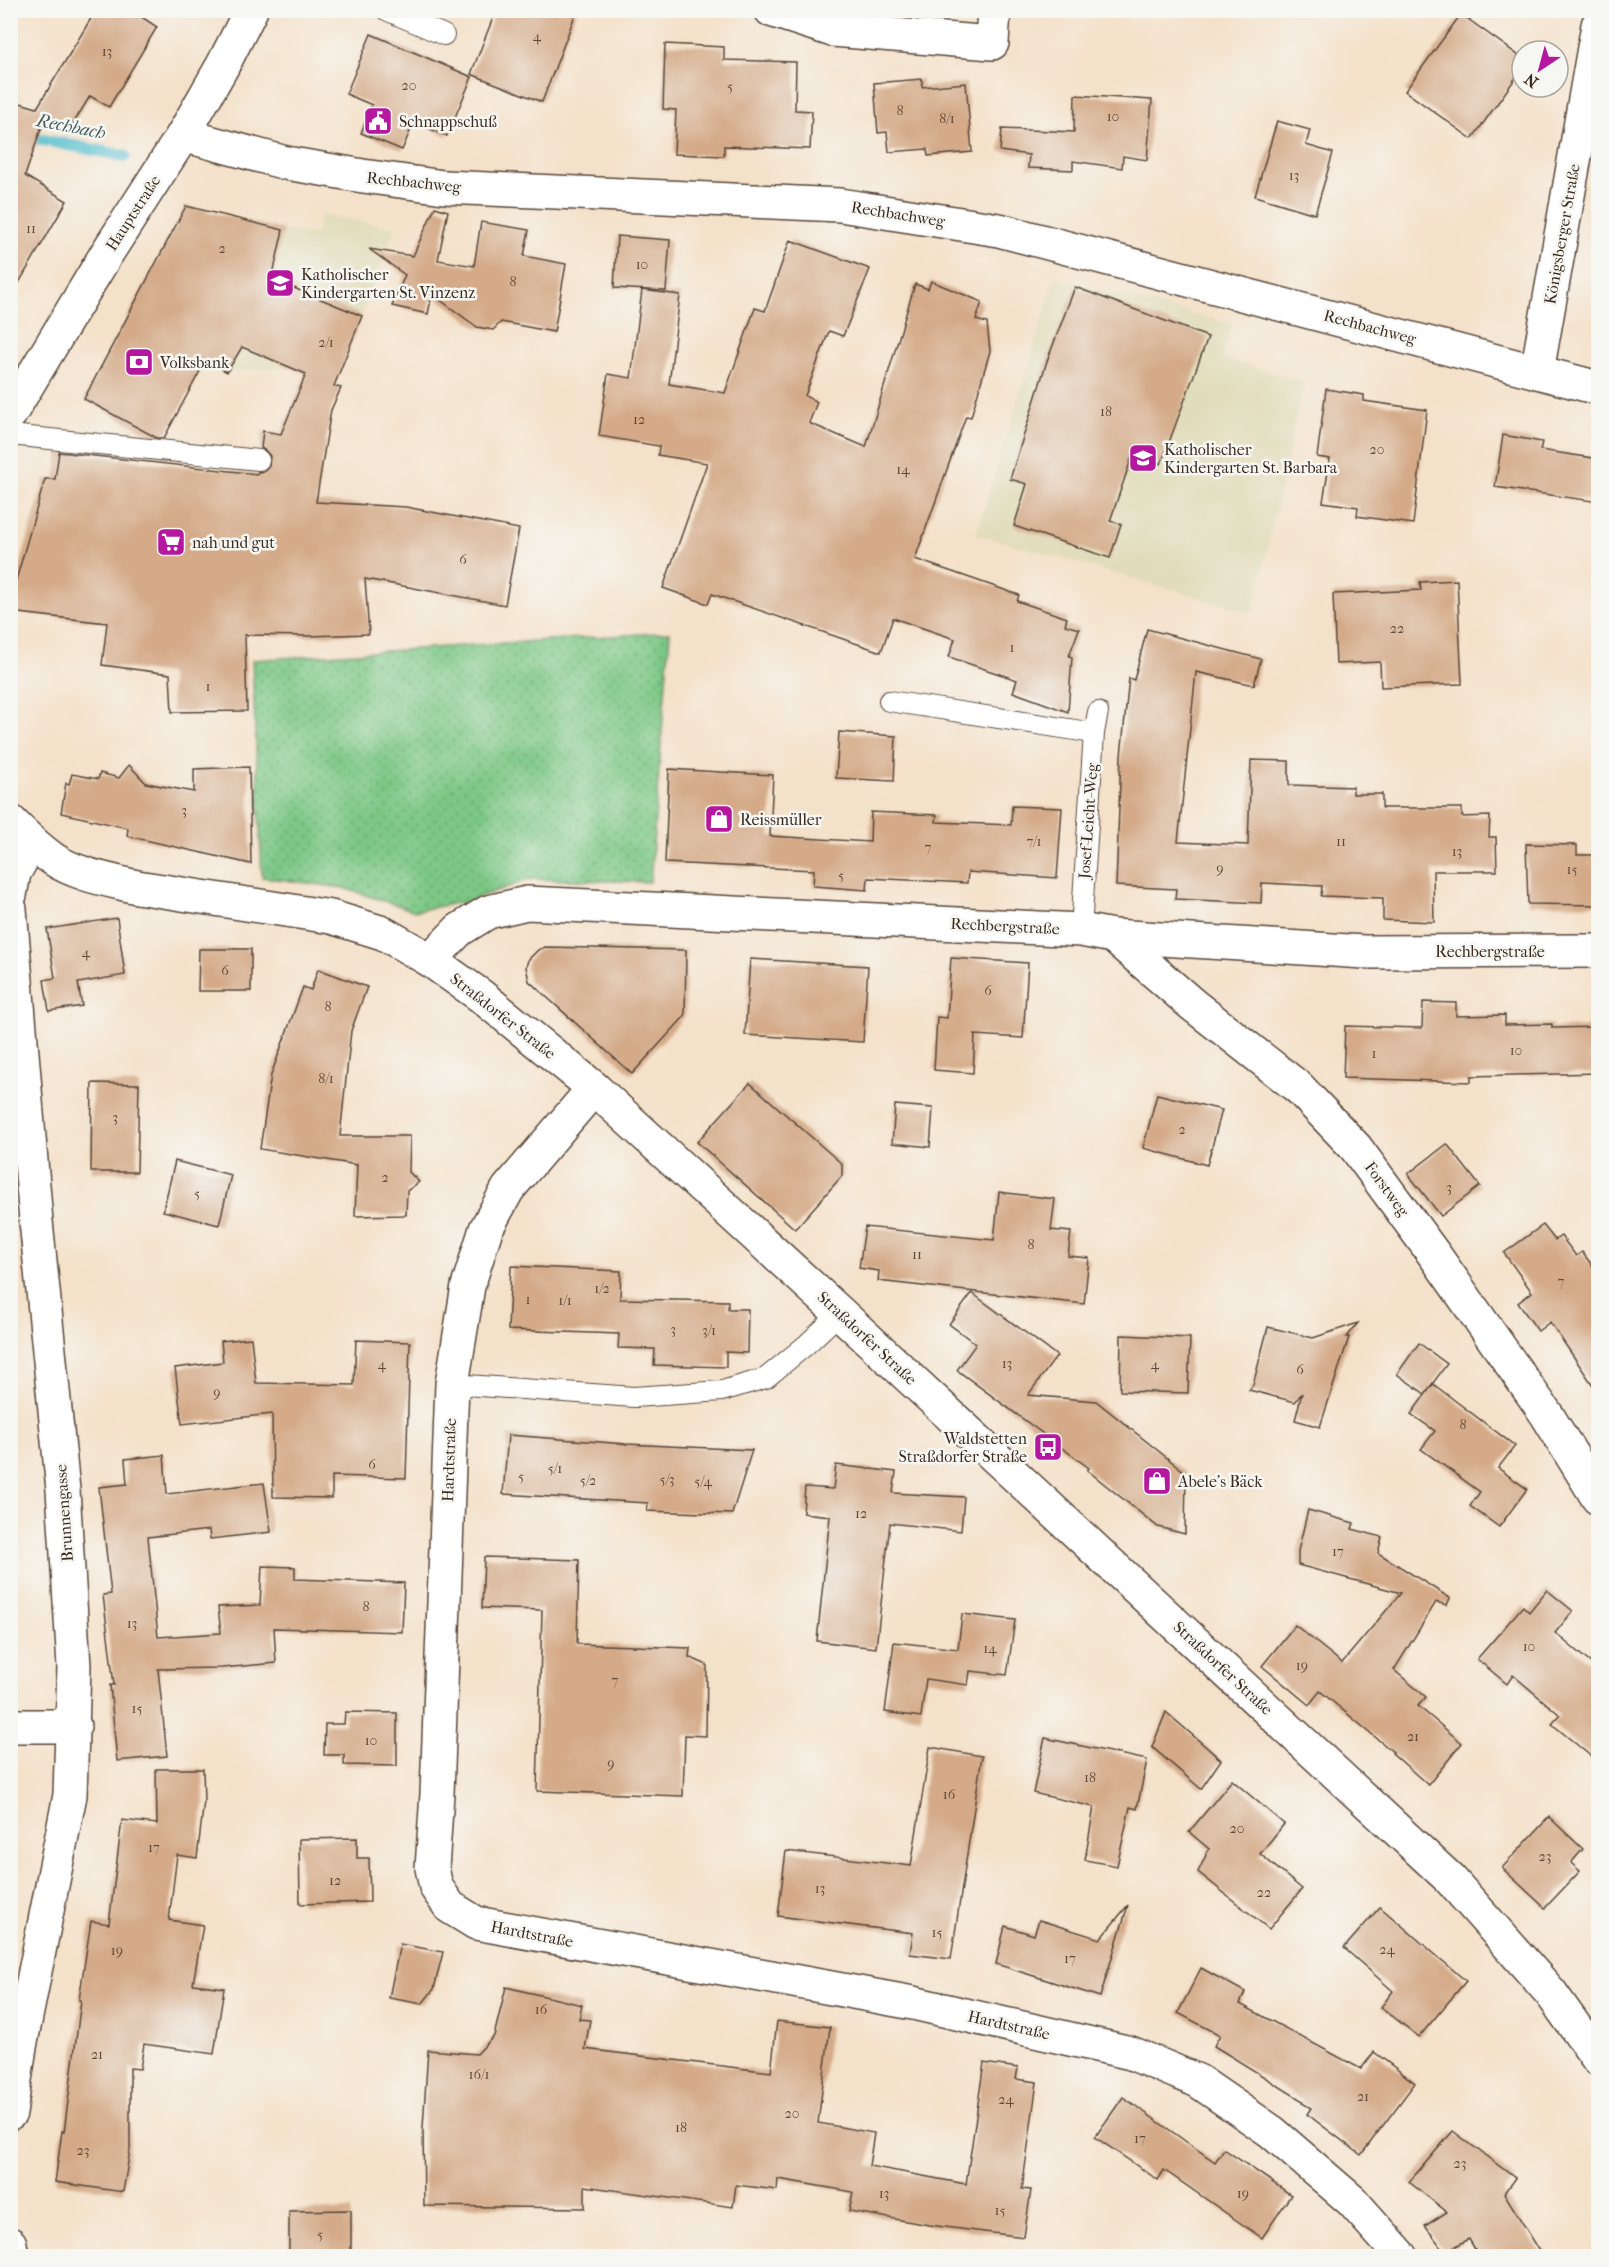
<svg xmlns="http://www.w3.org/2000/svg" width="1609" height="2267" font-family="'IM FELL French Canon',serif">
<defs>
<pattern id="park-dots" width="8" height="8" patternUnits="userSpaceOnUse" patternTransform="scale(1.5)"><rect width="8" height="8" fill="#7bc785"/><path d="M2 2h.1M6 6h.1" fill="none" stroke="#66a26c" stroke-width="1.8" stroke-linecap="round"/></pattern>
</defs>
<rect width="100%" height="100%" fill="#f6f6f2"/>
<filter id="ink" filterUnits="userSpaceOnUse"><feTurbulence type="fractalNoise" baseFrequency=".0167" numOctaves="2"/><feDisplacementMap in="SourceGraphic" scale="12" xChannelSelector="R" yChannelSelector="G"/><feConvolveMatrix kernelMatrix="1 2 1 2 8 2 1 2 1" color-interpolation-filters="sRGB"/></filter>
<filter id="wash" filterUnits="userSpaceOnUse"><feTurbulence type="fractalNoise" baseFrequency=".008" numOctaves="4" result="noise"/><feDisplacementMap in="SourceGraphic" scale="24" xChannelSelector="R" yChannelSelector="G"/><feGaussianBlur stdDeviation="1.35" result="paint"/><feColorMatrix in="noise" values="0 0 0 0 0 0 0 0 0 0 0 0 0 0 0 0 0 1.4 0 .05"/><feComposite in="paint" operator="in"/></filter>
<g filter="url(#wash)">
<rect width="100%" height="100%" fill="#f4e1c9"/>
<g fill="#e1dcba">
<polygon points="186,206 283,230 317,234 320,215 396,227 334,386 289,367 227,372 248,336"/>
<polygon points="1055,279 1232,324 1222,358 1304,382 1253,613 976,534"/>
</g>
<polygon fill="url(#park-dots)" stroke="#5b7852" stroke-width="1.5" points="670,632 650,882 530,879 468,901 415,911 344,888 262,877 252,660"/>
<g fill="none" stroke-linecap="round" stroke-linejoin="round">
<polyline stroke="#51bdcd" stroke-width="12" points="23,136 125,156"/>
</g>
<g id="blocks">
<g fill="#d4aa88">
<polygon points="96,10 131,10 157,27 109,107 90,96 70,129 46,114 25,176 67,201 10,298 10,100 37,108"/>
<polygon points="496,10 577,10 542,102 471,74"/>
<polygon points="1461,14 1522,58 1522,69 1472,139 1405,91"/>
<polygon points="371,34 472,77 447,136 414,122 402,150 361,133 372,105 346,94"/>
<polygon points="665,44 724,47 724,60 796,62 795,110 812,111 810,149 724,146 724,156 674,154 676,110 663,109"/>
<polygon points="922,79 922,87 966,83 972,152 928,156 927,149 889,152 887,132 878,133 874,83"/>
<polygon points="1075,95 1152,100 1147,160 1123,156 1122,168 1073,161 1073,170 1028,168 1029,155 1000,151 1002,129 1074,132"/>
<polygon points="1277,121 1310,130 1306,145 1333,153 1315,214 1255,196"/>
<polygon points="186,206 283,230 272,279 362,316 334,386 341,388 331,410 316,502 406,507 519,529 505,605 365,579 369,634 308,636 245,635 247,711 172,712 170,674 102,665 107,623 10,612 10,601 45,479 55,479 59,452 257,474 258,472 264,471 269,466 270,456 266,451 261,448 263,431 281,434 306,374 242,347 227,372 206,360 164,438 157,438 84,399"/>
<polygon points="435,207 448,211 438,260 474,266 481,222 529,230 524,256 566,264 554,332 501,322 493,330 477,327 432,294 428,314 392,306 405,275 369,249 413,256"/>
<polygon points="617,236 670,240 666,291 614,288"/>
<polygon points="790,240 870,269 843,336 829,331 805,396 817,402 809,423 866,447 915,284 928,289 931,281 982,302 976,320 987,323 990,351 971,417 966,416 915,559 1019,595 1017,601 1067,618 1065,625 1079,629 1069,656 1072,657 1068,712 1013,692 1017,680 949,657 955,639 893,618 881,652 712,594 708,604 663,588 707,463 658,455 659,446 599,436 608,374 631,378 642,290 680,295 669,384 725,393 755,308 765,311"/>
<polygon points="1075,287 1208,337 1161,464 1133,454 1110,521 1121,524 1110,558 1014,526 1027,484 1010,479 1047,361"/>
<polygon points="1326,389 1364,395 1364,401 1427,410 1413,524 1357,516 1358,507 1323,502 1330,459 1317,457"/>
<polygon points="1503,435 1542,442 1540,450 1599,459 1599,502 1495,487"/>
<polygon points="1457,580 1462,684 1381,687 1380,662 1336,664 1333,594 1421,590 1420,582"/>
<polygon points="1147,629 1261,659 1254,685 1196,672 1178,842 1248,845 1251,760 1289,761 1289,785 1353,787 1353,794 1382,794 1382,808 1462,808 1462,817 1490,816 1489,837 1496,837 1497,871 1433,871 1434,922 1383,920 1383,898 1321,896 1322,886 1262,883 1261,903 1175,899 1176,889 1116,886 1121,756 1129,678 1134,680"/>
<polygon points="839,732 896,736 894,781 836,778"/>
<polygon points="129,765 146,783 194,792 194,769 249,767 251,864 127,836 128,828 61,813 66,783 69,784 72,774 98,779 100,773 119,778"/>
<polygon points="669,769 773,775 770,836 870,842 871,812 937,815 936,822 1011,825 1012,806 1062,808 1057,878 968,872 967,883 868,878 867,890 813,886 814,870 665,863"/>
<polygon points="1526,844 1577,845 1577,855 1599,855 1599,905 1528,904"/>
<polygon points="117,918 125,975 78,983 82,1006 49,1011 44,980 55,978 47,929"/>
<polygon points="545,947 686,950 685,1016 632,1074 529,981 526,967 528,960 538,950"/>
<polygon points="199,949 251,949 251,991 198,991"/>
<polygon points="951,958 1028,963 1023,1038 975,1035 973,1073 934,1070 937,1017 947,1018"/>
<polygon points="750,959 868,966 863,1042 745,1035"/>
<polygon points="318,969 367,987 351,1031 340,1136 410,1136 409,1172 419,1182 407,1191 406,1215 355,1216 357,1165 260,1149 271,1075 303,987 311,990"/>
<polygon points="1423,1002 1456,1003 1456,1016 1505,1015 1505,1025 1552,1024 1552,1028 1599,1027 1599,1073 1471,1076 1471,1082 1343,1078 1345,1026 1422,1028"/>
<polygon points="92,1083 139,1084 137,1172 91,1172"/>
<polygon points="750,1083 842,1164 842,1176 795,1229 697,1142"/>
<polygon points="1157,1094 1222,1110 1207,1165 1143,1148"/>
<polygon points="895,1105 933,1108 930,1147 892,1143"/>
<polygon points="1447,1144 1480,1186 1441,1216 1408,1174"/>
<polygon points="175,1161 231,1175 219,1225 163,1211"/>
<polygon points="999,1192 1055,1199 1051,1230 1071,1232 1068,1256 1089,1258 1084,1304 878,1281 879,1271 859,1268 865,1227 994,1240"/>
<polygon points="1543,1225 1555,1240 1561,1236 1576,1256 1582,1252 1599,1274 1599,1394 1550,1322 1538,1331 1518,1303 1532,1292 1504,1253"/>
<polygon points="511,1266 621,1271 620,1299 728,1301 728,1309 748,1309 747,1353 726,1352 726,1367 654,1365 655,1349 618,1348 619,1334 508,1330"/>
<polygon points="972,1293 1057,1356 1028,1395 1096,1401 1186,1473 1185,1534 1158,1527 1087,1470 1089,1468 957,1370 976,1344 949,1324"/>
<polygon points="1358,1323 1347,1337 1349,1337 1320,1427 1295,1420 1302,1393 1295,1402 1249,1390 1253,1385 1268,1327 1313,1338"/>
<polygon points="1121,1335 1190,1338 1188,1393 1120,1391"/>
<polygon points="251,1338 256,1383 354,1385 356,1340 410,1342 406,1478 332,1476 332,1498 273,1497 272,1414 182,1424 175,1368 223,1362 221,1341"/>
<polygon points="1419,1343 1447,1364 1425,1394 1397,1374"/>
<polygon points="1433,1384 1515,1446 1498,1468 1527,1489 1499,1527 1470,1506 1480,1492 1421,1449 1435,1431 1411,1414"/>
<polygon points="508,1435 626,1444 752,1450 732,1514 647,1511 648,1503 503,1494"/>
<polygon points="164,1455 167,1494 264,1483 271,1532 210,1539 209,1530 148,1537 158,1637 221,1633 218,1607 260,1605 262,1566 295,1567 295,1579 404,1583 402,1632 274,1628 276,1663 222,1668 158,1669 167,1756 117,1761 110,1685 114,1685 103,1595 111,1594 99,1487 127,1484 125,1459"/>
<polygon points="836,1465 896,1472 893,1493 964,1497 961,1531 890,1523 876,1648 817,1641 830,1516 803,1513 805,1487 833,1489"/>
<polygon points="1308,1510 1354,1523 1352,1529 1382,1537 1378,1553 1450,1598 1447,1605 1436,1602 1394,1670 1426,1697 1418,1706 1462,1743 1428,1785 1392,1753 1393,1752 1320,1691 1309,1705 1262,1666 1295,1625 1342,1663 1401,1593 1298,1565 1298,1551"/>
<polygon points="484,1557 579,1560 577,1644 690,1648 689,1657 707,1665 706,1736 685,1735 683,1796 537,1791 542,1610 482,1608"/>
<polygon points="1547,1590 1573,1611 1555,1633 1599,1670 1599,1763 1552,1724 1560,1715 1513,1675 1507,1684 1477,1659 1523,1606 1529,1612"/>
<polygon points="962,1614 1015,1620 1007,1675 970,1671 968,1685 926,1679 921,1717 885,1712 894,1642 958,1649"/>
<polygon points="345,1712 397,1713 397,1766 344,1765 344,1755 324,1755 325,1724 344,1724"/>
<polygon points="1166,1712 1221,1760 1201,1789 1152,1747"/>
<polygon points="1045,1738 1147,1760 1137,1809 1130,1807 1117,1866 1085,1860 1094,1807 1033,1793"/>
<polygon points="930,1747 982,1756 951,1959 910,1954 913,1933 778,1916 786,1851 911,1866"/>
<polygon points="156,1769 203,1769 204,1801 197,1858 177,1855 169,1920 203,1925 193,1984 224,1988 214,2054 144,2044 140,2069 130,2068 130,2150 123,2192 55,2182 62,2131 64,2132 81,2001 79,2000 91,1921 109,1924 122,1820 157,1824"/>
<polygon points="1232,1780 1284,1824 1260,1854 1302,1889 1269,1929 1198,1872 1209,1849 1189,1832"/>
<polygon points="1549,1817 1583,1849 1571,1863 1580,1871 1545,1908 1502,1868"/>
<polygon points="357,1838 357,1858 369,1858 370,1902 300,1904 299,1839"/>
<polygon points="1128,1905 1100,1997 996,1964 1005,1926 1034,1935 1039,1920 1100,1939"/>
<polygon points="1380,1907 1466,1981 1419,2037 1381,2007 1393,1991 1344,1948"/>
<polygon points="400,1944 443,1952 434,1989 422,2004 389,1998"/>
<polygon points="1201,1968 1245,1992 1240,2004 1361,2069 1374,2052 1415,2083 1361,2155 1307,2114 1311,2108 1302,2103 1303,2101 1214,2046 1220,2035 1178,2013"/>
<polygon points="506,1987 582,2005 579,2019 590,2020 585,2049 771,2072 777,2021 830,2027 818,2123 874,2133 869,2166 966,2184 984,2063 1018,2068 1016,2079 1037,2082 1022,2189 1031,2190 1024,2237 929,2225 849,2211 853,2192 778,2179 777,2190 736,2185 733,2207 585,2186 585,2208 424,2206 423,2127 428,2050 477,2054 494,2036"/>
<polygon points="1123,2097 1215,2162 1224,2149 1291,2195 1262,2238 1164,2170 1158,2180 1095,2137"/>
<polygon points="1453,2131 1515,2178 1504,2193 1543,2256 1479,2256 1469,2239 1445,2252 1425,2226 1447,2212 1409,2182"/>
<polygon points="351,2210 351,2256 289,2256 289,2211"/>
</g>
</g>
</g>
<g filter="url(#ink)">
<use href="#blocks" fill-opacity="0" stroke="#574538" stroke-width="1.5"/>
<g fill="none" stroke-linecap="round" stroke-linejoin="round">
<g stroke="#574538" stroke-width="22">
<g id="service">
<polyline points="386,10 444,35"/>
<polyline points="10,435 259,460"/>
<polyline points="889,701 1094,733"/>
<polyline points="1081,930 1094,733 1098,712"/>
<polyline points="452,1384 634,1397 722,1391 766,1378 806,1345 840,1313"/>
</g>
</g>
<g stroke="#574538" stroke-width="36">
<g id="minor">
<polyline points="771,10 833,30 992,43 994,10"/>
<polyline points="183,135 286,163 363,176 444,187 840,205 999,230 1598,388"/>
<polyline points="1537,372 1598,25"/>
<polyline points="10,895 14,873 31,843"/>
<polyline points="10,909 36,1221 63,1490 74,1666 70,1795 20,2047 10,2113"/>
<polyline points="1113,936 1193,1005 1299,1088 1356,1148 1436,1257 1547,1415 1598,1498"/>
<polyline points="430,960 459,930 488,912 527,903 1081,930 1113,936 1364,952 1598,951"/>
<polyline points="594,1088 508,1189 486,1229 468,1286 452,1384 437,1794 432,1868 436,1887 450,1907 476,1923 913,2003 1131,2053 1198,2081 1272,2132 1352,2201 1401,2256"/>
<polyline points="10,1726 74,1726"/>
<polyline points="10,2244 12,2256"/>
</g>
</g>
<g stroke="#574538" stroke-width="36">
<g id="tertiary">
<polyline points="10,414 107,253 183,135 223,65 251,10"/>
<path d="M10 821C24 835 37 848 53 859 77 875 109 880 137 887L331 917 383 933 430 960 481 996 594 1088 840 1313 1450 1879 1551 1993 1598 2059"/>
</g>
</g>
<use href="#service" stroke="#fff" stroke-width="20"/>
<use href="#minor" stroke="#fff" stroke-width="33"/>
<use href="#tertiary" stroke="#fff" stroke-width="33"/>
</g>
</g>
<defs>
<g id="civic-square" transform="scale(1.5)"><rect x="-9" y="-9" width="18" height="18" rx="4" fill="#b5179e" stroke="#f6f6f2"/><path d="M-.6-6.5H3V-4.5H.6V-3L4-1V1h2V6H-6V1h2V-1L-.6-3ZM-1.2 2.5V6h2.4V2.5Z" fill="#fff"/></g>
<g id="school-square" transform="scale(1.5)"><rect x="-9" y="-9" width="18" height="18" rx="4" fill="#b5179e" stroke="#f6f6f2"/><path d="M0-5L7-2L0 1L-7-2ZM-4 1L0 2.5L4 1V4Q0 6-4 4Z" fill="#fff"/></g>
<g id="bank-square" transform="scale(1.5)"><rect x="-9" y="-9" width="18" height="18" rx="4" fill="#b5179e" stroke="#f6f6f2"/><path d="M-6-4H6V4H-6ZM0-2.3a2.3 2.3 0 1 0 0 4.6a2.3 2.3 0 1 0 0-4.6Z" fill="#fff"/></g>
<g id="supermarket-square" transform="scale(1.5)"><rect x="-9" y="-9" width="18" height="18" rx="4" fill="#b5179e" stroke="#f6f6f2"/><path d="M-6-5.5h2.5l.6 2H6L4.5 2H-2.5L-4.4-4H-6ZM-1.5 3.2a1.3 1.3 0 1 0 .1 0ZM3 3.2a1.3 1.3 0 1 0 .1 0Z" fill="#fff"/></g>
<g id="shop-square" transform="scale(1.5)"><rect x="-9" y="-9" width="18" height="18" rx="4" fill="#b5179e" stroke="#f6f6f2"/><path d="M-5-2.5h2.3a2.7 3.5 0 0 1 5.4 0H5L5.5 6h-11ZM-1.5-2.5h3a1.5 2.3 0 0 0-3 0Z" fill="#fff"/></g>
<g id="bus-square" transform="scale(1.5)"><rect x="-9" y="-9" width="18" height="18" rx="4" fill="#b5179e" stroke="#f6f6f2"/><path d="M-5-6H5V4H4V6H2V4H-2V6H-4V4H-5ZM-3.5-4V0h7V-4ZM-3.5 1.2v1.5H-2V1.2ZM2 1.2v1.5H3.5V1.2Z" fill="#fff"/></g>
</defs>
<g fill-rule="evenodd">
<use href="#civic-square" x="378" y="121"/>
<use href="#school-square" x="280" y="283"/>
<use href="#bank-square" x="139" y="362"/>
<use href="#school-square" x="1143" y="458"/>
<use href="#supermarket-square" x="171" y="542"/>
<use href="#shop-square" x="719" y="819"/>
<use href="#bus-square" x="1048" y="1447"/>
<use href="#shop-square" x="1157" y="1481"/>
</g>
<g text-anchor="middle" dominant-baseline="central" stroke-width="5" stroke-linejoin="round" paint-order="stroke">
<g font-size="14" fill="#614a38">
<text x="537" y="36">4</text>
<text x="107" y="51">13</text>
<text x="409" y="85">20</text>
<text x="730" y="86">5</text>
<text x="900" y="110">8</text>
<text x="1113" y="116">10</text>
<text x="947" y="118">8/1</text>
<text x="1294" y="175">13</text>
<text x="31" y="228">11</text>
<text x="222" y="248">2</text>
<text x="642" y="264">10</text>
<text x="513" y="281">8</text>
<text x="326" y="342">2/1</text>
<text x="1106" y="411">18</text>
<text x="639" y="419">12</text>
<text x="1377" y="449">20</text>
<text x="903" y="469">14</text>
<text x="463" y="559">6</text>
<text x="1397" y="628">22</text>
<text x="1012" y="647">1</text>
<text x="208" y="686">1</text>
<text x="184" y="810">3</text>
<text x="1034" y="841">7/1</text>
<text x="1341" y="841">11</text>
<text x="928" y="847">7</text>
<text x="1457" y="851">13</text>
<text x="1220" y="868">9</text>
<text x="1572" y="869">15</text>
<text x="841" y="875">5</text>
<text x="86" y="952">4</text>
<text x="225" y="970">6</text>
<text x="988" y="990">6</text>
<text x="328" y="1006">8</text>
<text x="1516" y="1050">10</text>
<text x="1374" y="1053">1</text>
<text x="326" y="1078">8/1</text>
<text x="115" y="1117">3</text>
<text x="1182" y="1129">2</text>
<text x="385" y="1177">2</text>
<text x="1449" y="1187">3</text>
<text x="197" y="1193">5</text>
<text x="1031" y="1244">8</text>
<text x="917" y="1254">11</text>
<text x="1561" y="1281">7</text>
<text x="602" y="1288">1/2</text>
<text x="528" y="1299">1</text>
<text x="565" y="1300">1/1</text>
<text x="673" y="1329">3</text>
<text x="709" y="1330">3/1</text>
<text x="1007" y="1363">13</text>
<text x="382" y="1364">4</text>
<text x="1155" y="1364">4</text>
<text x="1300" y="1369">6</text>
<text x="217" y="1392">9</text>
<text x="1463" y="1424">8</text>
<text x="372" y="1464">6</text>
<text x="555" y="1468">5/1</text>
<text x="521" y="1476">5</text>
<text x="667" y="1479">5/3</text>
<text x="588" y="1480">5/2</text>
<text x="703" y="1481">5/4</text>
<text x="861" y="1513">12</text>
<text x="1338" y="1551">17</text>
<text x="366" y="1606">8</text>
<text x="132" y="1623">13</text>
<text x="1529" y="1646">10</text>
<text x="990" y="1648">14</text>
<text x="1302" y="1665">19</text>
<text x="615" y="1680">7</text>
<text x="137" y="1708">15</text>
<text x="1413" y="1736">21</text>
<text x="371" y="1740">10</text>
<text x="611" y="1763">9</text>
<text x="1090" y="1777">18</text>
<text x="949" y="1794">16</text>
<text x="1237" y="1828">20</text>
<text x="154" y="1847">17</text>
<text x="1545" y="1856">23</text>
<text x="335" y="1880">12</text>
<text x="820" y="1888">13</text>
<text x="1264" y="1892">22</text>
<text x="937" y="1932">15</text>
<text x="1387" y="1949">24</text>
<text x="117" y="1950">19</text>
<text x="1070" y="1958">17</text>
<text x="541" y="2009">16</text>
<text x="97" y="2054">21</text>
<text x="479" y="2074">16/1</text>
<text x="1363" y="2096">21</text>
<text x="1006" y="2099">24</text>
<text x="792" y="2113">20</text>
<text x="681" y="2127">18</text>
<text x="1140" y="2138">17</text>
<text x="83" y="2150">23</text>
<text x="1460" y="2163">23</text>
<text x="884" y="2193">13</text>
<text x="1243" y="2193">19</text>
<text x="1000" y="2210">15</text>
<text x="320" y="2234">5</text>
</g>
<g font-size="16" fill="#3b2a1e" stroke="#f6f6f2" text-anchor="start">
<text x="399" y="121">Schnappschuß</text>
<text x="301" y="274">Katholischer<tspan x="301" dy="18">Kindergarten St. Vinzenz</tspan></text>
<text x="160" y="362">Volksbank</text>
<text x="1164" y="449">Katholischer<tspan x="1164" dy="18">Kindergarten St. Barbara</tspan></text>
<text x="192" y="542">nah und gut</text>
<text x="740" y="819">Reissmüller</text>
<text x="1027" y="1438" text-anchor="end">Waldstetten<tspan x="1027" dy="18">Straßdorfer Straße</tspan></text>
<text x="1178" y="1481">Abele's Bäck</text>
</g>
<g font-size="16" fill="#3b2a1e" stroke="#f6f6f2">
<text transform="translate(414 182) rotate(6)">Rechbachweg</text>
<text transform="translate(133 213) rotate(-57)">Hauptstraße</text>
<text transform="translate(898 214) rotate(9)">Rechbachweg</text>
<text transform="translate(1562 234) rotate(-80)">Königsberger Straße</text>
<text transform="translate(1370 327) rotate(15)">Rechbachweg</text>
<text transform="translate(1088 821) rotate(-86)">Josef-Leicht-Weg</text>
<text transform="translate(1005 926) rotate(3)">Rechbergstraße</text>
<text x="1490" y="951">Rechbergstraße</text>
<text transform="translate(503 1016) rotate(38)">Straßdorfer Straße</text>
<text transform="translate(1387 1189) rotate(54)">Forstweg</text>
<text transform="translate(867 1338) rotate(43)">Straßdorfer Straße</text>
<text transform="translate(449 1460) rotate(-88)">Hardtstraße</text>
<text transform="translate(64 1513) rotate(-94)">Brunnengasse</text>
<text transform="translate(1223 1668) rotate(43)">Straßdorfer Straße</text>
<text transform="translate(532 1934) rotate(11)">Hardtstraße</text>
<text transform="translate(1009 2025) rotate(13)">Hardtstraße</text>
</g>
<g font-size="18" font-style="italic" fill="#435d5b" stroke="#f6f6f2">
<text transform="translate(71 127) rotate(11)">Rechbach</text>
</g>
</g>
<rect width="1609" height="2267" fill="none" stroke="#f6f6f2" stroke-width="36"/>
<g transform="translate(1540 69) rotate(216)"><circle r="28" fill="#f6f6f2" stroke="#aba49d" stroke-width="1.5"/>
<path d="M0-4.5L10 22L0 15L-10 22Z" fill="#b5179e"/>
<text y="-9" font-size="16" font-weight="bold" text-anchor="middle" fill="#3b2a1e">N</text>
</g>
</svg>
